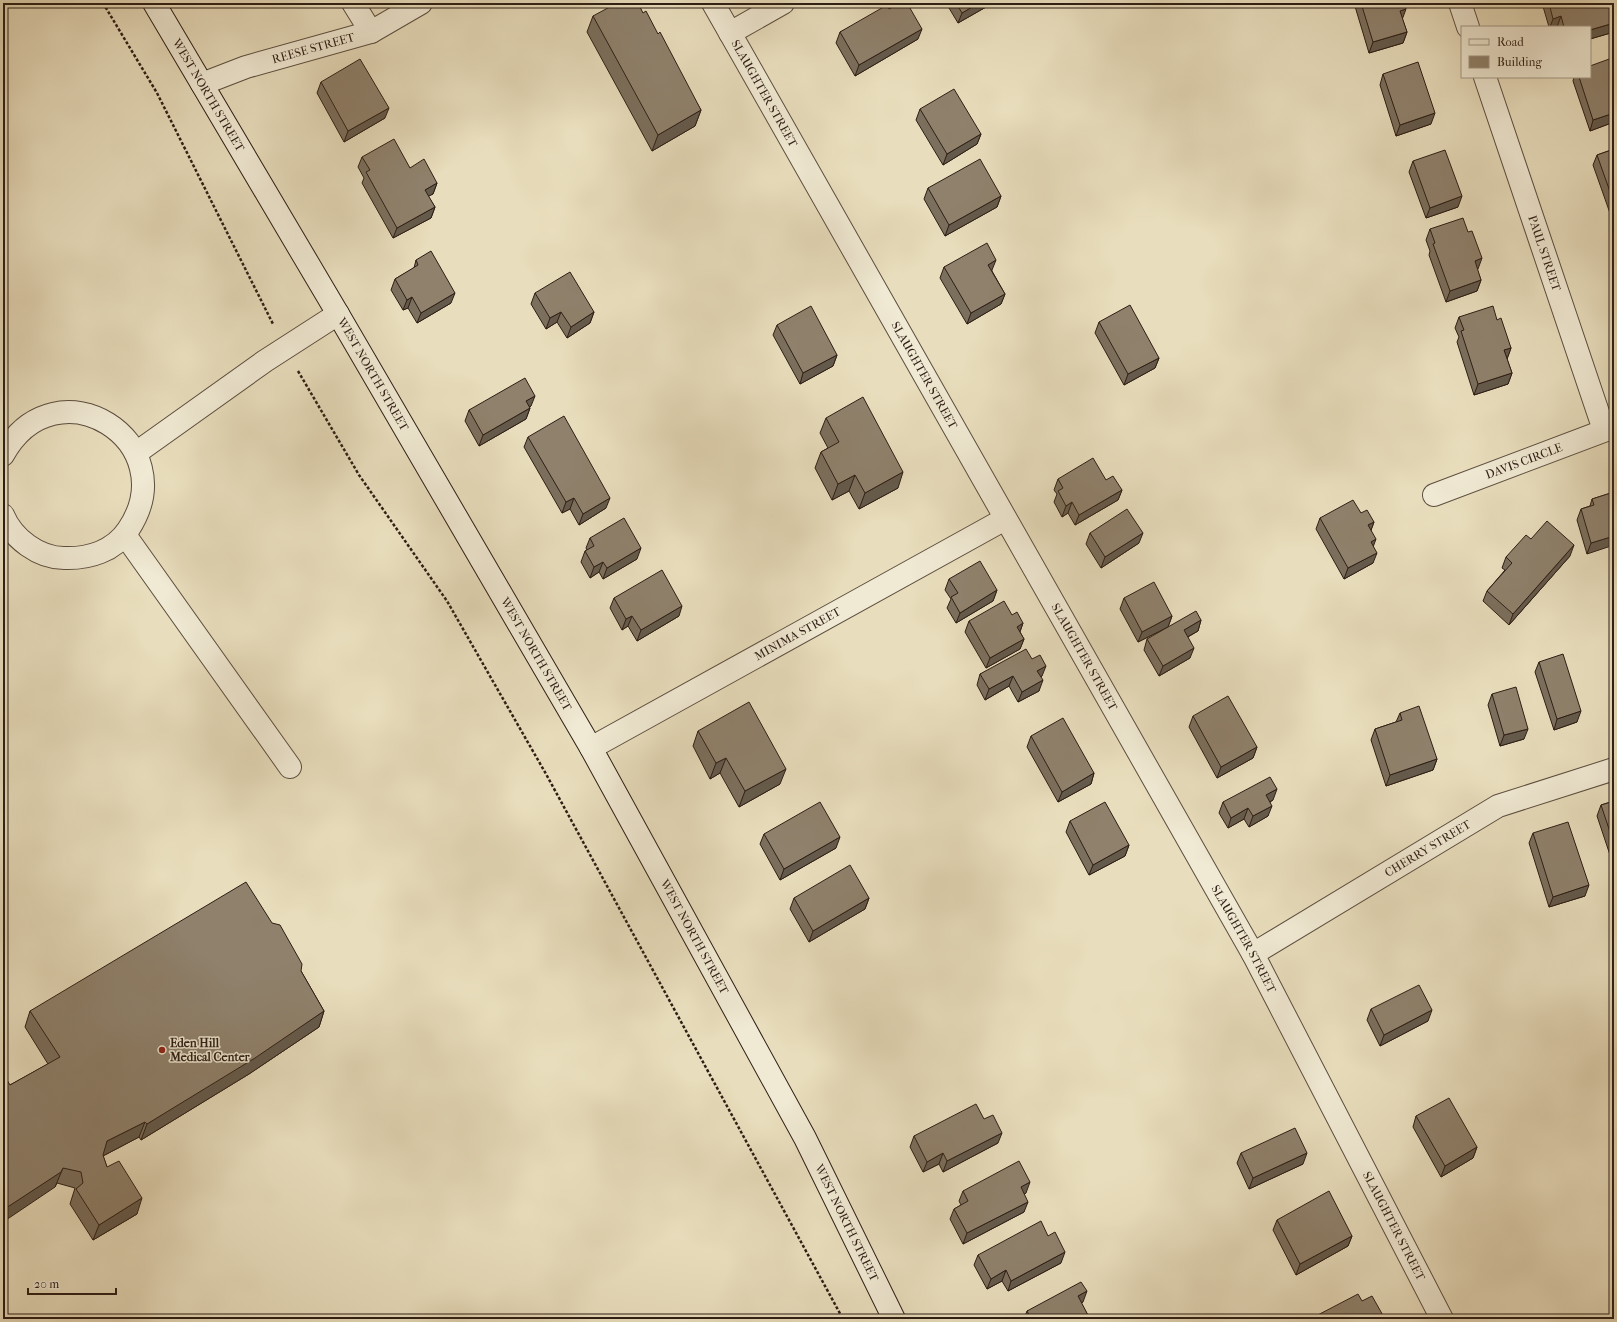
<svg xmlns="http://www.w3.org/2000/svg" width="1617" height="1322" font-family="'IM FELL French Canon',serif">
<rect width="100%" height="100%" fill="#e8ddbc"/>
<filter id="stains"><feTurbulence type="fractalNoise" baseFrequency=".005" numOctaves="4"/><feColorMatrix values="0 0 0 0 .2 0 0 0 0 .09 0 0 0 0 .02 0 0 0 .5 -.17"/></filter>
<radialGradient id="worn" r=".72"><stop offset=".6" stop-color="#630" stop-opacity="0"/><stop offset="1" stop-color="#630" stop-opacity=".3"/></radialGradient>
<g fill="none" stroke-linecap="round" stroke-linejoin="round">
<g stroke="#5c4e3f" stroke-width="24">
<g id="minor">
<polyline points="353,3 371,32"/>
<path id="s1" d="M713 3 1253 954 1442 1319"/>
<polyline points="1460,3 1468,27"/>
<polyline points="730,33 783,3"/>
<path id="s2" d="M1485 77 1604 430"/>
<path id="s3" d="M202 84 246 67 371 32 421 3"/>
<polyline points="136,453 265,361 338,314"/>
<path d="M3 455C56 359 187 442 128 530 114 551 89 559 64 558 39 558 13 539 3 515"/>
<path id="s4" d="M1434 495 1614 427"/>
<polyline points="125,535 290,767"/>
<path id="s5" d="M591 748 1005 519"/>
<path id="s6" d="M1253 954 1498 806 1614 769"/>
</g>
</g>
<g stroke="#2e1e15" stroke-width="24">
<g id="secondary">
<path id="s7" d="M154 3 338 314 591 748 805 1138 894 1319"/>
</g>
</g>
<g stroke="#2e1e15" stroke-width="2.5" stroke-dasharray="3 2" stroke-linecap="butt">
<polyline points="103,3 157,93 273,324"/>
<polyline points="298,371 359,475 447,601 546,774 843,1319"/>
</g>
<use href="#minor" stroke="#f0e9d3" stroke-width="22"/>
<use href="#secondary" stroke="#f0e9d3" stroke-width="22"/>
</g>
<g fill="#7b6f5d" stroke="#2e1e15">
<polygon points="946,3 993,3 958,23"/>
<polygon points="1354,3 1404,3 1402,18 1407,32 1403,43 1369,53"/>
<polygon points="1542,3 1614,3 1614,32 1590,39 1590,27 1549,27"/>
<polygon points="889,9 918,39 855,76 836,43 840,32"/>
<polygon points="643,13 701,110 695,126 652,151 587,32 593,16"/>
<polygon points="1383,74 1431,124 1396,136 1380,85"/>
<polygon points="1574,77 1590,77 1614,122 1590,131 1573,81"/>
<polygon points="321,82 385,118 344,142 317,93"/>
<polygon points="920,109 981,134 977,144 943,165 916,120"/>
<polygon points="1614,149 1614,215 1611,216 1593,165 1597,155"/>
<polygon points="362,157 410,168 437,183 433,194 428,196 435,207 431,218 393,238 362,183 364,178 358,167"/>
<polygon points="1413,161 1458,207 1426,218 1409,172"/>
<polygon points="928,188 1001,196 997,207 945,236 924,199"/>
<polygon points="1430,229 1478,269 1477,269 1481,280 1477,291 1446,302 1429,255 1430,251 1426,240"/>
<polygon points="416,260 451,303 417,323 408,308 403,310 391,290 395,279 414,268"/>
<polygon points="944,267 992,270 992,271 1005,294 1001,304 967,324 940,278"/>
<polygon points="535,293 594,312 590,323 567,338 557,322 546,329 531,304"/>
<polygon points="1459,317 1497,320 1511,348 1507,359 1512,373 1508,384 1474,395 1457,342 1459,337 1455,328"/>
<polygon points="1099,322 1159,358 1155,368 1124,385 1095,333"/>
<polygon points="777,325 837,355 833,366 800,384 773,335"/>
<polygon points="531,406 529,407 530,408 526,419 479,446 465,421 469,410"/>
<polygon points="826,418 898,488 859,509 849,491 832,500 815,468 821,452 828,448 820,433"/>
<polygon points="528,437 606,508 579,525 570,509 562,513 524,447"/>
<polygon points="1058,479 1106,480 1122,490 1118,500 1075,525 1068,513 1062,517 1054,502 1057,494 1054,490"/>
<polygon points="1614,492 1587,554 1577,520 1581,509 1590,506 1592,499"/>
<polygon points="1361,513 1374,522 1371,530 1373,547 1373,563 1344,579 1316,529 1320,518"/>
<polygon points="1090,533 1139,543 1101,568 1086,544"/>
<polygon points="590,538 637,559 603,579 599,572 590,578 581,562 585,551 587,550 586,548"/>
<polygon points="1531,539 1570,556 1509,625 1483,601 1487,591 1505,570 1502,568 1506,557"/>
<polygon points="949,579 997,590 993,601 956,623 947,608 951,599 945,590"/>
<polygon points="614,598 679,616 637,641 628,626 622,630 610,608"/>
<polygon points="1124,598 1172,616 1168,627 1138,642 1120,609"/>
<polygon points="1201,620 1198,631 1188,637 1190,658 1159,676 1144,650 1147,639"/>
<polygon points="969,621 1023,623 1020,632 1024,639 1020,649 986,668 965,632"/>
<polygon points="1032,659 1042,676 1041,677 1039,691 1018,702 1009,686 985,700 977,685 980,674"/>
<polygon points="1539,662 1577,722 1554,730 1535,672"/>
<polygon points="1492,694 1524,739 1500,746 1488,705"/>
<polygon points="1400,713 1437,759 1433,770 1386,786 1371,740 1375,729 1396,722"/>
<polygon points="1193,716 1257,747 1253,758 1217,778 1189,727"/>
<polygon points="698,731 780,784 739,807 720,773 710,779 693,746"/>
<polygon points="1031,736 1094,773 1091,784 1058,802 1027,747"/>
<polygon points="1273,800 1270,802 1268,816 1249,827 1244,819 1228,828 1219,813 1223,802"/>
<polygon points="1614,801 1614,867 1597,816 1601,805"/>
<polygon points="1070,821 1129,845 1125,856 1089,875 1066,832"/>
<polygon points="1533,833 1585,896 1549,907 1529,843"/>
<polygon points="764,834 836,848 780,880 760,844"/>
<polygon points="794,898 869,898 865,909 809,942 790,909"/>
<polygon points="301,971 324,1011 319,1027 249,1074 141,1140 139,1137 103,1156 107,1167 137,1214 93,1240 70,1204 75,1188 57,1183 55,1187 10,1085 48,1064 25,1027 30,1011"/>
<polygon points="1371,1009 1428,1021 1380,1046 1367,1020"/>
<polygon points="1416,1116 1477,1147 1473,1158 1441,1177 1413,1127"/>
<polygon points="984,1119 998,1143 943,1172 939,1164 923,1172 910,1147 914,1136"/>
<polygon points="1241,1153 1303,1164 1249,1189 1237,1163"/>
<polygon points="963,1191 1026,1193 1024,1194 1024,1212 963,1244 950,1219 954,1209 961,1205 959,1201"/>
<polygon points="1277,1220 1352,1236 1348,1246 1296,1275 1273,1230"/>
<polygon points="978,1255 1061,1263 1008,1291 1002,1281 987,1289 974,1265"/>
<polygon points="1083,1302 1081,1303 1090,1319 1024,1319 1027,1311"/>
</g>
<g fill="#645a4c" stroke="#2e1e15">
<polygon points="979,3 993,3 958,23 962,13"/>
<polygon points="1406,9 1402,20 1400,11"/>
<polygon points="1561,16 1557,27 1550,27 1553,19"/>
<polygon points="1614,23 1614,32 1590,39 1590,30"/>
<polygon points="922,29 918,39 855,76 859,65"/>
<polygon points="1407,32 1403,43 1369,53 1373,42"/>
<polygon points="389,108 385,118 344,142 348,131"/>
<polygon points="701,110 695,126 652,151 658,135"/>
<polygon points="1435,113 1431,124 1396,136 1400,125"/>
<polygon points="1614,113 1614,122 1590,131 1593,120"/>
<polygon points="981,134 977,144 943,165 947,154"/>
<polygon points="437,183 433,194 421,200 425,190"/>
<polygon points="1001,196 997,207 945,236 949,225"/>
<polygon points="1462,196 1458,207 1426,218 1430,208"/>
<polygon points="435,207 431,218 393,238 397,228"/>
<polygon points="1614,207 1614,215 1611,216"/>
<polygon points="1482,258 1478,269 1471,271 1475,261"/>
<polygon points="996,260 992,270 984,275 988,265"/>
<polygon points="1481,280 1477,291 1446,302 1450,291"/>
<polygon points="455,293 451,303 417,323 421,313"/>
<polygon points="1005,294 1001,304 967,324 971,313"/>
<polygon points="412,297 408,308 403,310 407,300"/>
<polygon points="561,312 557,322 546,329 550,318"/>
<polygon points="594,312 590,323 567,338 571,327"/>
<polygon points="1511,348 1507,359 1504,350"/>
<polygon points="837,355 833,366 800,384 803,373"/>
<polygon points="1159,358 1155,368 1124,385 1128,374"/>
<polygon points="1512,373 1508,384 1474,395 1478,384"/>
<polygon points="535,396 531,406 522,411 526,401"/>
<polygon points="530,408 526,419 479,446 483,435"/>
<polygon points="903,472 898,488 859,509 865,493"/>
<polygon points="855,475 849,491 832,500 838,484"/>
<polygon points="1122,490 1118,500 1075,525 1079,515"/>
<polygon points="574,498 570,509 562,513 566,502"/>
<polygon points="610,498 606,508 579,525 583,514"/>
<polygon points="1072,502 1068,513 1062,517 1066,506"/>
<polygon points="1374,522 1370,533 1368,525"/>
<polygon points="1143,533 1139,543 1101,568 1105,557"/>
<polygon points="1614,536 1614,545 1587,554 1591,543"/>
<polygon points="1376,539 1372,550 1371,542"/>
<polygon points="1574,545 1570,556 1509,625 1513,614"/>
<polygon points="641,548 637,559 603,579 607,568"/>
<polygon points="1377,553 1373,563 1344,579 1348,568"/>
<polygon points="603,562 599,572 590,578 594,567"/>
<polygon points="997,590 993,601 956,623 960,613"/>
<polygon points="682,606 679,616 637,641 641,630"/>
<polygon points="632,616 628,626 622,630 626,619"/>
<polygon points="1172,616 1168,627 1138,642 1142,632"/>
<polygon points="1201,620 1198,631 1180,641 1184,630"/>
<polygon points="1023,623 1019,634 1017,627"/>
<polygon points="1024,639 1020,649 986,668 990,658"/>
<polygon points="1194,648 1190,658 1159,676 1163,666"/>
<polygon points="1046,666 1042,676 1033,681 1037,671"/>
<polygon points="1013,676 1009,686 985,700 989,689"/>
<polygon points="1043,680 1039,691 1018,702 1022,692"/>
<polygon points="1581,711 1577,722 1554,730 1557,719"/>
<polygon points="1528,729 1524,739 1500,746 1504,735"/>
<polygon points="1257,747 1253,758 1217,778 1221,767"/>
<polygon points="726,758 720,773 710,779 716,763"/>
<polygon points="1437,759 1433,770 1386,786 1390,775"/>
<polygon points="786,769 780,784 739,807 745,791"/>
<polygon points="1094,773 1091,784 1058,802 1062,792"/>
<polygon points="1277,789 1273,800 1262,806 1266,795"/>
<polygon points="1272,806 1268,816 1249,827 1253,816"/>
<polygon points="1248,808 1244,819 1228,828 1231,818"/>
<polygon points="840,837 836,848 780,880 784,869"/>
<polygon points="1129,845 1125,856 1089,875 1093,865"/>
<polygon points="1589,885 1585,896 1549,907 1553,897"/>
<polygon points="869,898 865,909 809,942 813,931"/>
<polygon points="1432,1010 1428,1021 1380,1046 1384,1035"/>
<polygon points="324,1011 319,1027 249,1074 141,1140 147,1124"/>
<polygon points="145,1122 139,1137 101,1157 107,1141"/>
<polygon points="1002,1133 998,1143 943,1172 947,1161"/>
<polygon points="1477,1147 1473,1158 1441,1177 1445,1166"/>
<polygon points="943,1153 939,1164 923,1172 927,1162"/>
<polygon points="1307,1153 1303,1164 1249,1189 1253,1178"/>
<polygon points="63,1168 55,1187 3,1222 3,1210"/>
<polygon points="1030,1182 1026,1193 1017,1198 1021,1187"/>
<polygon points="142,1198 137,1214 93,1240 99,1225"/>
<polygon points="1028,1202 1024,1212 963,1244 967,1233"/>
<polygon points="1352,1236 1348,1246 1296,1275 1300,1264"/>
<polygon points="1065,1252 1061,1263 1008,1291 1011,1281"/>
<polygon points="1006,1270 1002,1281 987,1289 991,1279"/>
<polygon points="1087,1291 1083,1302 1074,1307 1078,1296"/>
</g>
<g fill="#8f816c" stroke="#2e1e15">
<polygon points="617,3 638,3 643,13 646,11 658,34 660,32 701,110 658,135 593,16"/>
<polygon points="900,3 907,3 922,29 859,65 840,32 887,5 889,9"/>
<polygon points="956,3 979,3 962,13"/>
<polygon points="1361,3 1404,3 1406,9 1400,11 1407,32 1373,42"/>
<polygon points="1549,3 1614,3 1614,23 1590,30 1590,27 1564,27 1561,16 1553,19"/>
<polygon points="1612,58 1614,63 1614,113 1593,120 1579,77 1590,77 1590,66"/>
<polygon points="360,59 389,108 348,131 321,82"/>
<polygon points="1418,62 1435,113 1400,125 1383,74"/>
<polygon points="954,89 981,134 947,154 920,109"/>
<polygon points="394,139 410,168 424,159 437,183 425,190 435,207 397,228 366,172 370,170 362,157"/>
<polygon points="1614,149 1614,203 1597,155"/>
<polygon points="1445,150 1462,196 1430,208 1413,161"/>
<polygon points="980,159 1001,196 949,225 928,188"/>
<polygon points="1463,218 1468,232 1472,231 1482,258 1475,261 1481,280 1450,291 1433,244 1435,243 1430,229"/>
<polygon points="987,243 996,260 988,265 1005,294 971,313 944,267"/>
<polygon points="431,251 455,293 421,313 412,297 407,300 395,279 418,265 416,260"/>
<polygon points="570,272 594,312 571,327 561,312 550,318 535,293"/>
<polygon points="1130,305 1159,358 1128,374 1099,322"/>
<polygon points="811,306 837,355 803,373 777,325"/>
<polygon points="1493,306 1497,320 1501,318 1511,348 1504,350 1512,373 1478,384 1461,331 1464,330 1459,317"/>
<polygon points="525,378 535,396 526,401 530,408 483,435 469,410"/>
<polygon points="863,397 903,472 865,493 855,475 838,484 821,452 839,442 826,418"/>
<polygon points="564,416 610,498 583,514 574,498 566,502 528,437"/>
<polygon points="1093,458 1106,480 1113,476 1122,490 1079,515 1072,502 1066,506 1058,491 1063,488 1058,479"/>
<polygon points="1614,492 1614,536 1591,543 1581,509 1594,505 1592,499"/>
<polygon points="1353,500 1361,513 1367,510 1374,522 1368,525 1376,539 1371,542 1377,553 1348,568 1320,518"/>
<polygon points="1127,509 1143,533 1105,557 1090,533"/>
<polygon points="624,518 641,548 607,568 603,562 594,567 585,551 594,546 590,538"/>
<polygon points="1547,521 1574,545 1513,614 1487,591 1512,563 1506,557 1526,535 1531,539"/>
<polygon points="980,561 997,590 960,613 951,597 958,593 949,579"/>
<polygon points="662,570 682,606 641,630 632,616 626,619 614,598"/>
<polygon points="1154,582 1172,616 1142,632 1124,598"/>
<polygon points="1004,601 1012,615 1017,612 1023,623 1017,627 1024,639 990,658 969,621"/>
<polygon points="1196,611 1201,620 1184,630 1194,648 1163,666 1147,639"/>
<polygon points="1026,649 1032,659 1040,655 1046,666 1037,671 1043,680 1022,692 1013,676 989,689 980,674"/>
<polygon points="1563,654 1581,711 1557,719 1539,662"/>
<polygon points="1516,687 1528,729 1504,735 1492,694"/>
<polygon points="1228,696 1257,747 1221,767 1193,716"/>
<polygon points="749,702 786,769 745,791 726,758 716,763 698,731"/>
<polygon points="1419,706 1437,759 1390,775 1375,729 1402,720 1400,713"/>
<polygon points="1063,718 1094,773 1062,792 1031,736"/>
<polygon points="1270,777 1277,789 1266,795 1272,806 1253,816 1248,808 1231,818 1223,802"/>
<polygon points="1614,801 1614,844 1601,805"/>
<polygon points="820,802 840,837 784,869 764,834"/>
<polygon points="1105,802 1129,845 1093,865 1070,821"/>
<polygon points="1568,822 1589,885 1553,897 1533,833"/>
<polygon points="850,865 869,898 813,931 794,898"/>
<polygon points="246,882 272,923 280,925 302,964 301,971 324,1011 255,1058 147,1124 145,1122 107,1141 103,1155 107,1167 119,1161 142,1198 99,1225 76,1189 83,1183 81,1172 63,1168 61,1172 3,1210 3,1073 10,1085 60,1057 30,1011"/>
<polygon points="1419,985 1432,1010 1384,1035 1371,1009"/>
<polygon points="1449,1098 1477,1147 1445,1166 1416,1116"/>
<polygon points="976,1104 984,1119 993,1115 1002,1133 947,1161 943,1153 927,1162 914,1136"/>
<polygon points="1295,1128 1307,1153 1253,1178 1241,1153"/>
<polygon points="1019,1161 1030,1182 1021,1187 1028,1202 967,1233 954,1209 968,1201 963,1191"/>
<polygon points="1329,1191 1352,1236 1300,1264 1277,1220"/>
<polygon points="1041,1221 1048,1236 1055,1232 1065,1252 1011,1281 1006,1270 991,1279 978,1255"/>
<polygon points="1081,1282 1087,1291 1078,1296 1090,1319 1031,1319 1027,1311"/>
<polygon points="1358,1294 1362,1301 1372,1296 1385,1319 1316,1319 1314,1317"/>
</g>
<circle fill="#8f2418" stroke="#f0e9d3" stroke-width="1.5" cx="162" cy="1050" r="4"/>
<g text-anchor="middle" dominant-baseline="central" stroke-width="3" stroke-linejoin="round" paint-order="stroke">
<g font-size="12" fill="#2e1e15" stroke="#f0e9d3">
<text stroke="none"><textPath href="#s3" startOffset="117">REESE STREET</textPath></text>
<text stroke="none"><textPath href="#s1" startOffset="104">SLAUGHTER STREET</textPath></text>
<text stroke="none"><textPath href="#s7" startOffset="107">WEST NORTH STREET</textPath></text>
<text stroke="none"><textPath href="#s2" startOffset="186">PAUL STREET</textPath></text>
<text stroke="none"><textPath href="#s7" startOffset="431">WEST NORTH STREET</textPath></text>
<text stroke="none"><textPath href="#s1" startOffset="428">SLAUGHTER STREET</textPath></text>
<text stroke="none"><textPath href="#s4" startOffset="96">DAVIS CIRCLE</textPath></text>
<text stroke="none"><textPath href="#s5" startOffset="236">MINIMA STREET</textPath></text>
<text stroke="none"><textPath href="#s7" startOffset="755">WEST NORTH STREET</textPath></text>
<text stroke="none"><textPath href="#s1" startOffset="752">SLAUGHTER STREET</textPath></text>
<text stroke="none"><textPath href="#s6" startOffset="204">CHERRY STREET</textPath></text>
<text stroke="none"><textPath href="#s7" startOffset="1079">WEST NORTH STREET</textPath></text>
<text stroke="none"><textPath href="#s1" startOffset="1076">SLAUGHTER STREET</textPath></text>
<text stroke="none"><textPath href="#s7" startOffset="1403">WEST NORTH STREET</textPath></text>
<text stroke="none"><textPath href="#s1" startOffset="1400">SLAUGHTER STREET</textPath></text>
</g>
<g font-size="12" font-weight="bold" fill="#2e1e15" stroke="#f0e9d3" text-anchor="start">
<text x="170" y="1043">Eden Hill<tspan x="170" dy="14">Medical Center</tspan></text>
</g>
</g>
<rect width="1617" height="1322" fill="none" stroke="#e8ddbc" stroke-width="16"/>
<rect x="4" y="4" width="1609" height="1314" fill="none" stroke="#2e1e15" stroke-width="2"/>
<rect x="8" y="8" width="1601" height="1306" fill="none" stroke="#2e1e15"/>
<rect x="1461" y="26" width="130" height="52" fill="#f0e9d3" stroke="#a29887"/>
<rect x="1469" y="39" width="20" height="6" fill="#f0e9d3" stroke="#a29887"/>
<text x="1497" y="46" font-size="12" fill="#2e1e15">Road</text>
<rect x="1469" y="56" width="20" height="12" fill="#8f816c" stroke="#a29887"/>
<text x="1497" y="66" font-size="12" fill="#2e1e15">Building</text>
<path d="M28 1288v6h88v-6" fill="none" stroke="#2e1e15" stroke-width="2"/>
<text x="34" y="1288" font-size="12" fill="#2e1e15" stroke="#f0e9d3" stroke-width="3" paint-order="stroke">20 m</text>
<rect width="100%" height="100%" filter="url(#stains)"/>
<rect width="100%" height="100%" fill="url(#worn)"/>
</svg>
